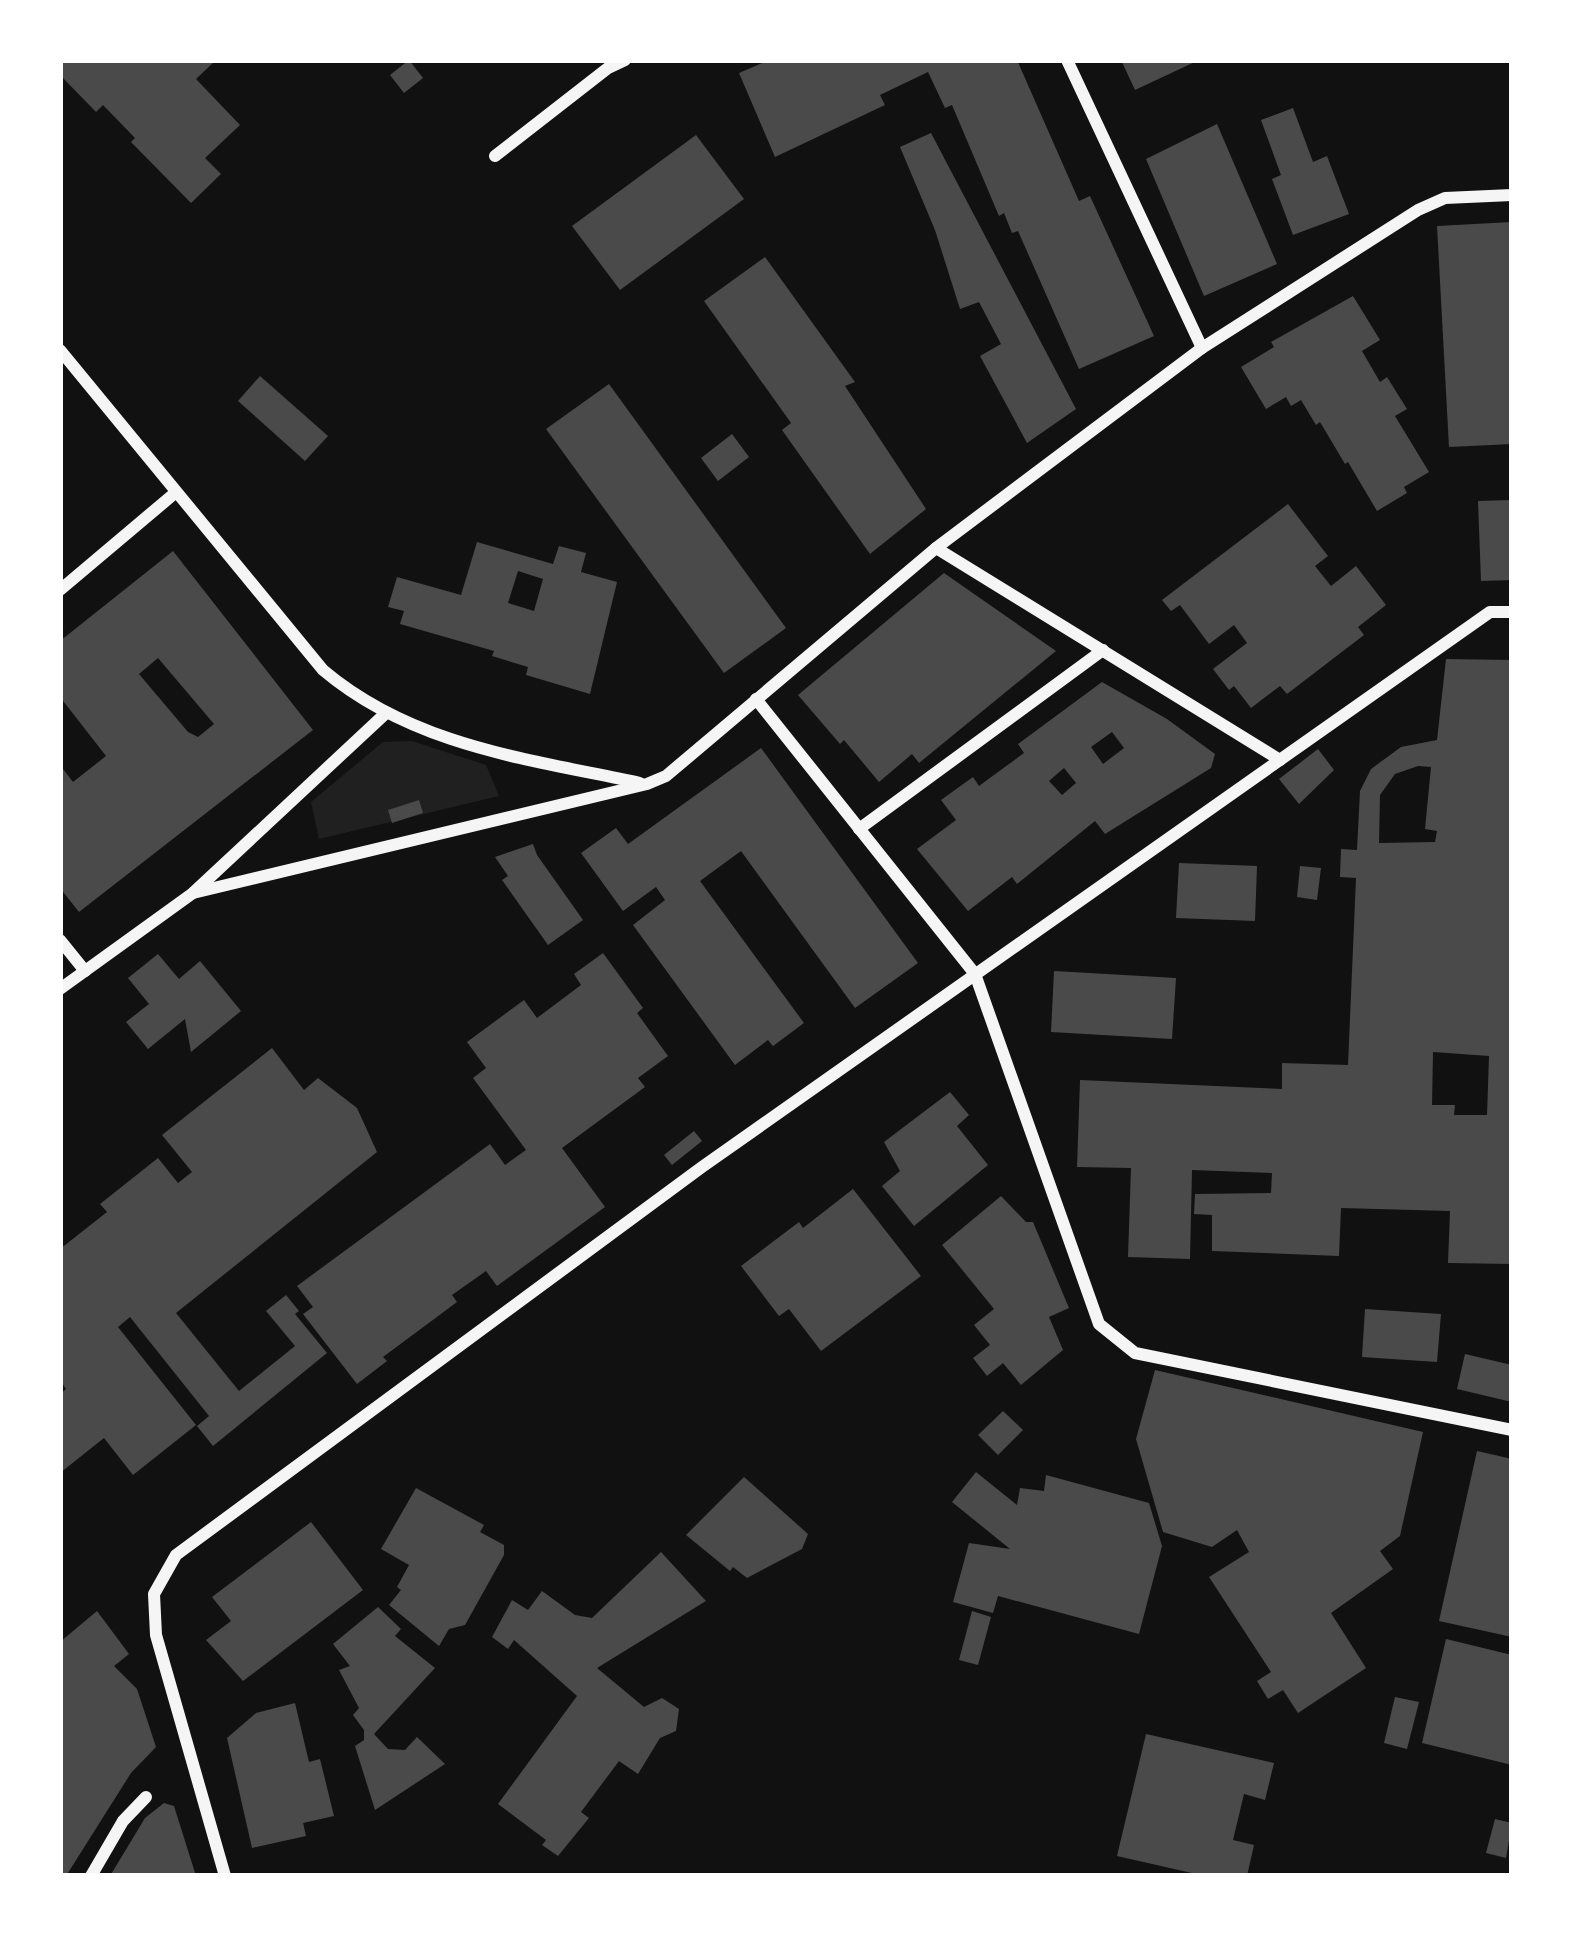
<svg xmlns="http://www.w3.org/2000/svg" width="1572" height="1936" font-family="'Varela Round',sans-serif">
<rect width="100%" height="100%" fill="#111"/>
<polygon fill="#202020" points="412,741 486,765 499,796 319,839 311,802 383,742"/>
<g fill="#4a4a4a" fill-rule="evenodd">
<polygon points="60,60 216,60 196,79 240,125 205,158 221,174 191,203 131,142 135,138 103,105 96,112 60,75"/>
<polygon points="409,60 423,78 404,93 390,75"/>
<polygon points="769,60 1017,60 1079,201 1090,196 1154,336 1079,369 1018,231 1012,233 1004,213 999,216 952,105 945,108 928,72 880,95 885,105 775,157 739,73"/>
<polygon points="1121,60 1199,60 1135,90"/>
<polygon points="1293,108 1313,162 1327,156 1349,214 1293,235 1272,179 1281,175 1261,120"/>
<polygon points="1217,124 1277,264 1204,296 1146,159"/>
<polygon points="931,133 1076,409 1027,443 980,356 1001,344 979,302 960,309 935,230 900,147"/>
<polygon points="696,135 744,199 620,290 572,226"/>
<polygon points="1512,222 1512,444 1449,447 1437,226"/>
<polygon points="765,257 855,382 845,386 926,509 870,554 782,430 791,423 704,301"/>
<polygon points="1353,296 1380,340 1362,351 1380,382 1387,377 1407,409 1395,416 1429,472 1404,487 1407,493 1377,511 1348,462 1345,464 1320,422 1316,425 1301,400 1291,406 1286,397 1266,409 1241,367 1274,347 1271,342"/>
<polygon points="260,376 328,436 305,461 238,401"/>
<polygon points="609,384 786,628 724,673 546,429"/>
<polygon points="732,434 749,457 718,481 701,458"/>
<polygon points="1510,500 1512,580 1481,581 1478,501"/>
<polygon points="1288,504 1328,556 1315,566 1331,586 1356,566 1386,605 1358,627 1364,635 1287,694 1280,686 1251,708 1234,686 1229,690 1213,669 1247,643 1234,625 1209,644 1180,605 1171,611 1162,600"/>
<path d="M477 542 553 564 559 546 586 553 581 572 617 582 590 694 526 675 528 667 492 656 494 651 400 624 404 611 388 607 397 577 461 595ZM518 571 543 579 534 611 508 603Z"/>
<path d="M173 551 313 730 79 912 60 888V765L73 782 106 756 60 697V641ZM158 658 214 724 198 737 188 732 139 674Z"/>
<polygon points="944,573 1056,651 919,763 912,754 879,782 844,740 840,744 798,695"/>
<path d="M1446 659 1512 660V1264L1448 1263 1450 1211 1341 1208 1339 1256 1212 1251V1215L1194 1214 1195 1194 1271 1193 1272 1173 1192 1170 1190 1259 1128 1257 1131 1168 1077 1167 1080 1080 1282 1089V1063L1348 1065 1356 878 1340 877 1341 849 1357 850 1360 791 1371 769 1401 747 1437 740ZM1418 766 1431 767 1425 829 1437 831 1435 842 1379 843 1380 795 1395 774ZM1433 1052 1489 1056 1487 1115H1454L1455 1105H1432Z"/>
<path d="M1102 682 1167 719 1215 754 1211 768 1105 834 1095 821 1017 884 1012 877 968 911 917 849 956 820 941 800 973 777 979 786 1024 753 1018 744ZM1112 732 1124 748 1103 764 1091 747ZM1064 768 1076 783 1062 795 1049 781Z"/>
<polygon points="761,748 918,963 855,1008 741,851 700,881 804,1023 773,1046 768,1040 735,1065 633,925 665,900 656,887 623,911 581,853 616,828 628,844"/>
<polygon points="1318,749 1334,770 1299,804 1279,779"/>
<polygon points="419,800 423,813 392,823 388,810"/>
<polygon points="533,844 537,855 583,920 548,945 502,880 508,876 495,857"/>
<polygon points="1179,863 1257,866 1255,921 1176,918"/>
<polygon points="1300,866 1321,868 1317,900 1297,897"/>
<polygon points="603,953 643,1008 637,1013 668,1056 638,1078 645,1087 562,1148 605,1207 497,1286 486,1271 452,1295 457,1302 383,1357 387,1361 357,1384 303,1314 313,1307 297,1286 490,1144 505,1165 526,1150 473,1078 486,1068 467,1042 524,1000 537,1018 581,985 574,974"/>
<polygon points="158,954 179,979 200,961 241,1011 191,1052 185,1019 148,1049 126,1022 149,1004 128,978"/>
<polygon points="1054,971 1176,978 1172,1039 1051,1032"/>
<polygon points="272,1048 304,1090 318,1078 357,1108 377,1152 176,1313 239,1391 295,1346 266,1311 286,1295 299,1311 295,1314 327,1353 213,1446 197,1426 209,1416 130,1317 118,1327 196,1425 133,1475 104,1438 60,1473 60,1394 66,1389 60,1380 60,1249 107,1212 100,1204 158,1158 178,1183 192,1172 162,1135"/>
<polygon points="950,1092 969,1115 957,1126 988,1165 914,1226 882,1186 900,1171 884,1142"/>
<polygon points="694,1131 702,1141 672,1165 664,1155"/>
<polygon points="853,1189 921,1276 821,1351 789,1309 779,1316 741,1266 799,1222 803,1228"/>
<polygon points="1001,1196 1026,1222 1033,1222 1069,1308 1049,1317 1063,1350 1021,1385 1003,1363 987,1376 973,1358 990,1345 974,1325 994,1309 942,1245"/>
<polygon points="1365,1309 1441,1314 1437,1362 1362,1357"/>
<polygon points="1465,1354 1512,1365 1512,1402 1457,1389"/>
<polygon points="1155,1370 1423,1432 1400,1536 1380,1551 1393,1569 1331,1613 1366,1668 1298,1713 1283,1690 1268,1699 1257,1681 1271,1672 1209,1577 1249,1552 1237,1530 1212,1547 1163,1532 1136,1439"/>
<polygon points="1003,1411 1023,1430 998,1455 978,1435"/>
<polygon points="1477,1451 1512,1459 1512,1637 1439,1621"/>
<polygon points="976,1472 1017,1505 1020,1488 1044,1491 1046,1475 1149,1503 1162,1546 1139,1634 998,1596 993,1613 953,1602 969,1543 1010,1549 952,1502"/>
<polygon points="744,1477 808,1534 802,1549 747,1578 733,1567 730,1571 686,1535"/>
<polygon points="416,1488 484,1525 480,1532 504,1545 504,1555 465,1625 449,1629 439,1646 389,1605 401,1590 397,1587 409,1565 381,1549"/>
<polygon points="311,1522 363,1590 243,1681 206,1640 231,1621 212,1597"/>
<polygon points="661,1552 706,1601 597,1668 644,1707 662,1698 679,1709 676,1731 660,1738 638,1774 619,1761 581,1812 589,1818 558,1856 542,1845 546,1840 498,1804 577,1696 514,1640 508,1649 492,1637 512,1600 528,1610 542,1591 575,1615 592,1618"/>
<polygon points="378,1607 401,1629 395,1636 435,1668 374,1734 388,1749 405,1750 417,1737 445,1764 375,1810 355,1746 364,1740 364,1730 353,1715 359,1708 339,1670 350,1666 333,1644"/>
<polygon points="97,1611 129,1654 114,1666 137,1689 156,1747 131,1773 66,1876 60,1876 60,1642"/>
<polygon points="972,1611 991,1617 978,1665 959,1660"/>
<polygon points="1446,1639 1512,1655 1512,1765 1422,1743"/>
<polygon points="1395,1697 1419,1702 1407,1749 1384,1743"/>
<polygon points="295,1703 309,1762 320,1759 334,1816 303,1823 306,1836 252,1848 227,1738 256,1713"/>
<polygon points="1146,1734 1274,1763 1265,1800 1244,1794 1233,1840 1254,1845 1247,1876 1205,1876 1117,1856"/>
<polygon points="164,1803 174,1806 196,1876 110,1876 145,1818"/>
<polygon points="1495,1819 1512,1823 1506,1858 1486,1853"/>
</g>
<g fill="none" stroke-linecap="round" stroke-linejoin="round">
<g stroke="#f5f5f5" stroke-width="12">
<polyline points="1067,60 1202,348"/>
<polyline points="495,156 608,68 625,60"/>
<path d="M60 350 323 670C413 746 528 759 640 783"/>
<polyline points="936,548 1280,760"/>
<polyline points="60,590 175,493"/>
<polyline points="756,699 975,974 1099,1324 1135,1353 1512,1430"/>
<polyline points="859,829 1103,650"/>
<polyline points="193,893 647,784 666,776 936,548 1202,348 1418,210 1445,198 1512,195"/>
<polyline points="60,940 85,971"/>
<polyline points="60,989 193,893 386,713"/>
<polyline points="91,1876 123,1821 146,1797"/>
<polyline points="225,1876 156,1635 154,1594 176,1555 702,1167 1490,612 1512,612"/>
</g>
</g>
<rect width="1572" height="1936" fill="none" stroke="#ffffff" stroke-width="126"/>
</svg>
